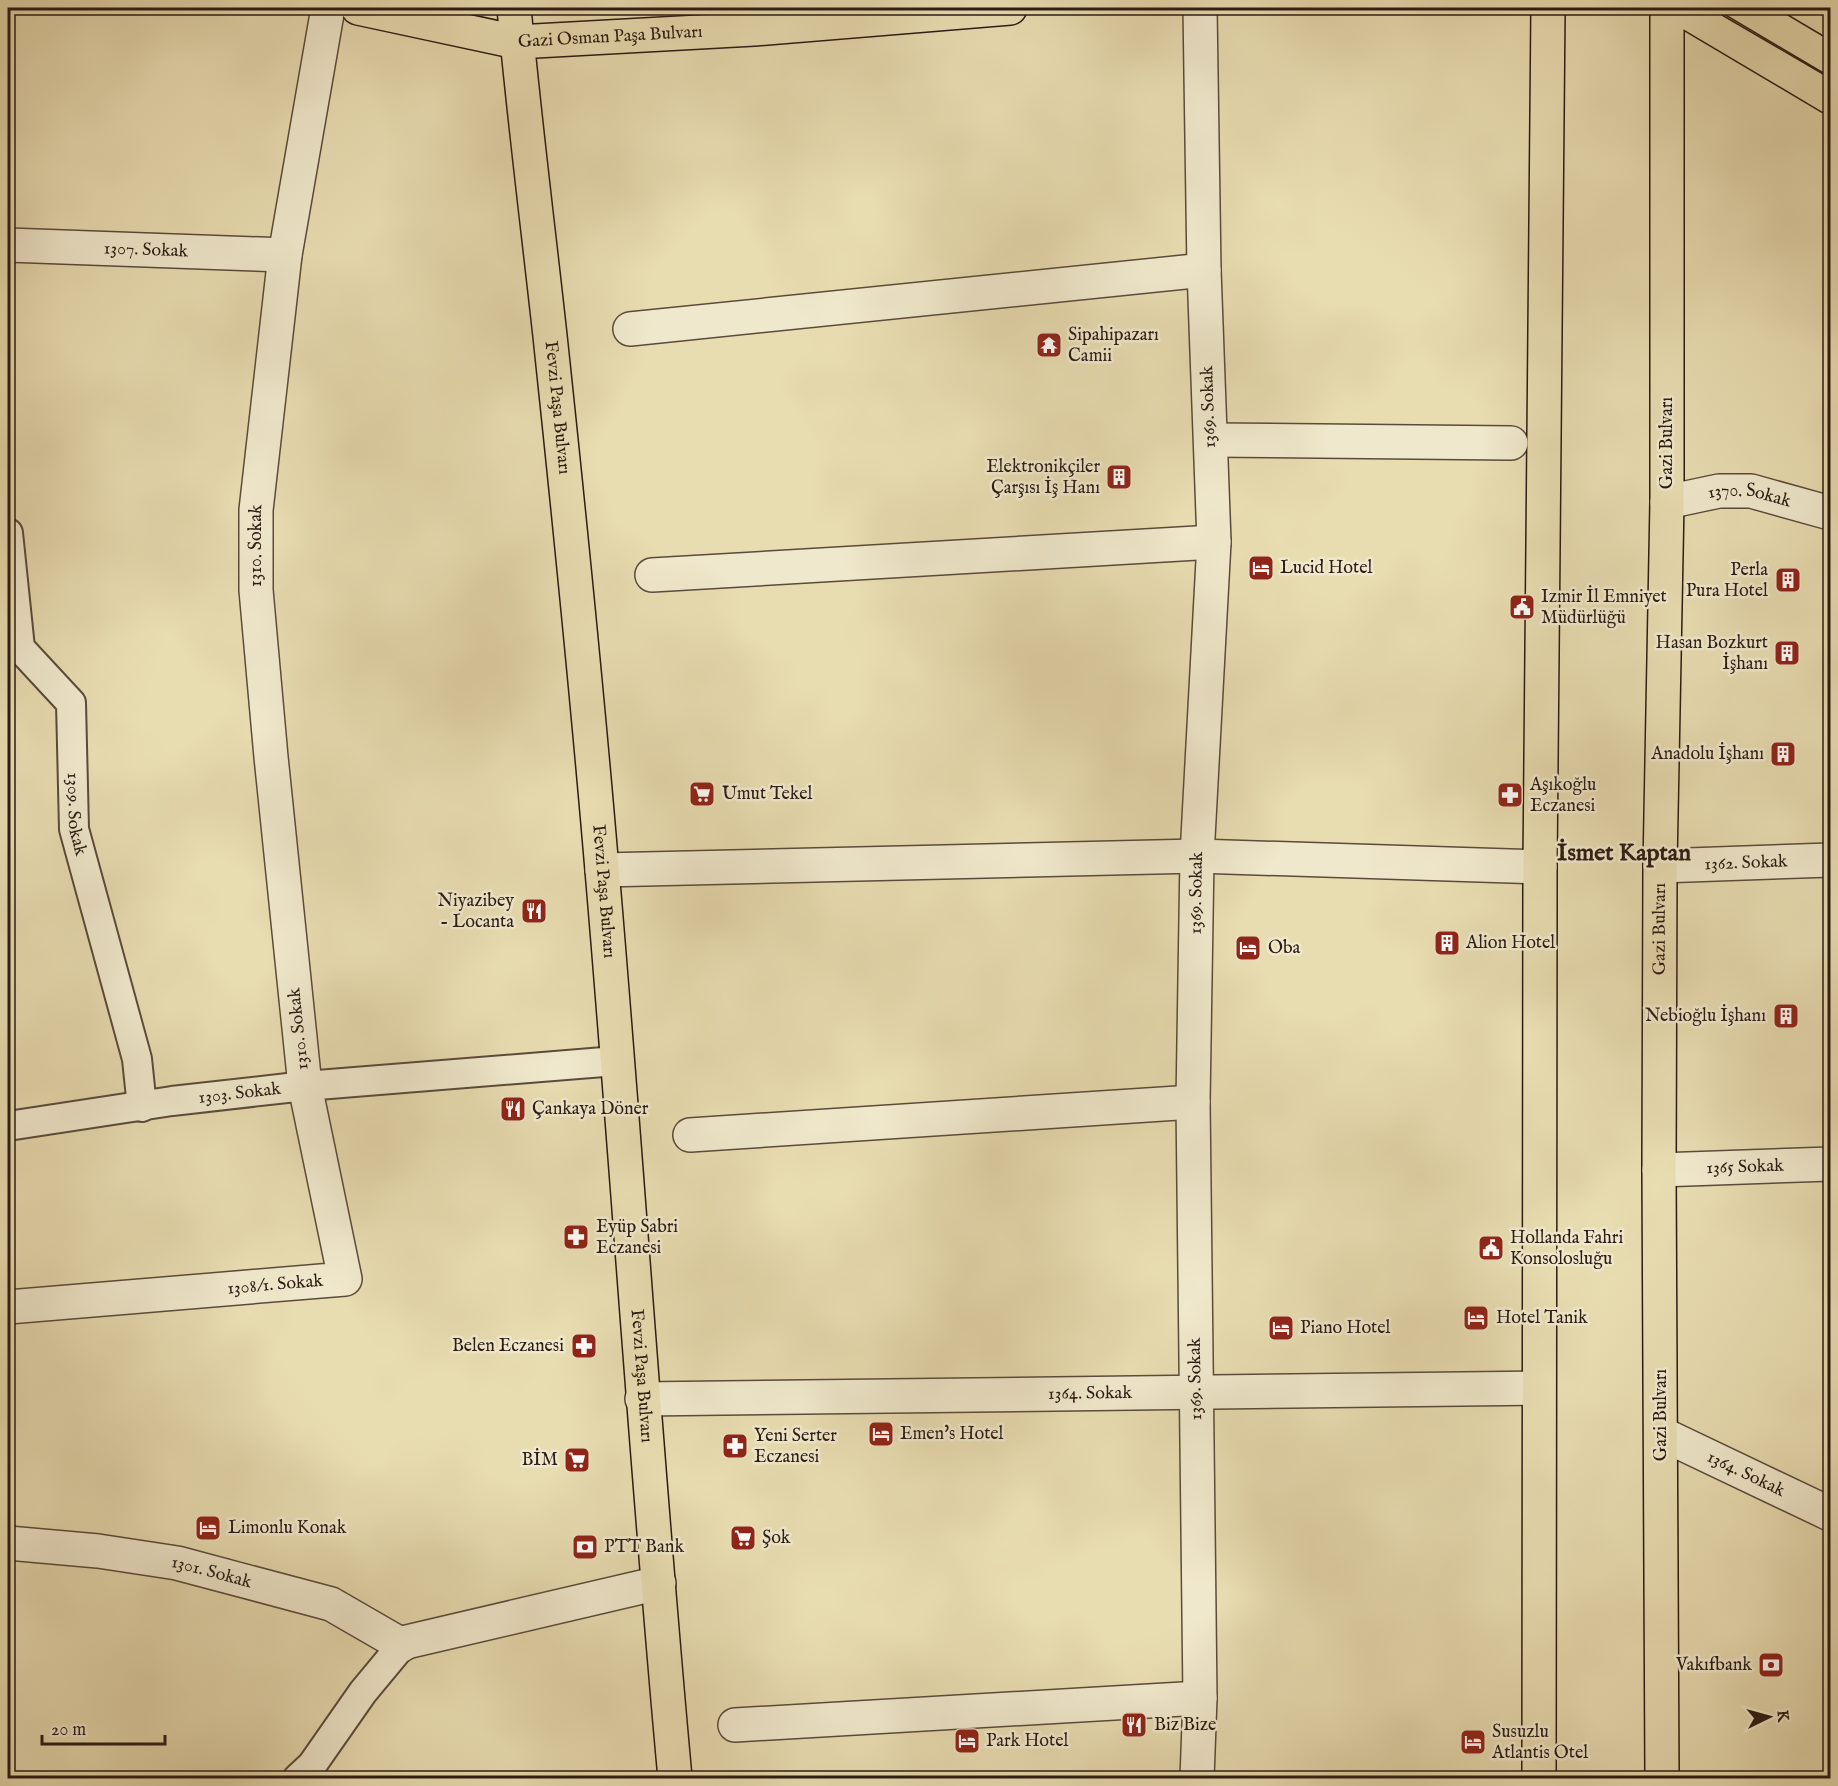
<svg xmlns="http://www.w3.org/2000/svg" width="1838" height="1786" font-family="'IM FELL English',serif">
<rect width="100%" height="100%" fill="#e8dcb1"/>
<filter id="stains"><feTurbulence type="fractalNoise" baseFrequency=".00333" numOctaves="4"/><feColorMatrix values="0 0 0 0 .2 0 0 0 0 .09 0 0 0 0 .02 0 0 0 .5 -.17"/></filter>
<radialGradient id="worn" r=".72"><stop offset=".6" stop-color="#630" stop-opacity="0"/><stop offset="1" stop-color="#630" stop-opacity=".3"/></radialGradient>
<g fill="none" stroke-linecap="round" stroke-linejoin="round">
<g stroke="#5a4b3a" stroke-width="32">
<g id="pedestrian">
<path id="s1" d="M8 533 20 648 71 703 74 829 137 1059 142 1107"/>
<path id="s2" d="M8 1126 172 1101 305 1086 616 1061"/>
<polyline points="298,1778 312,1765 363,1692 402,1645"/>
</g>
</g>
<g stroke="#5a4b3a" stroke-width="36">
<g id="minor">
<path id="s3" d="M8 245 285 255"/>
<polyline points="630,329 1204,270"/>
<polyline points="1211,440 1511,443"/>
<path id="s4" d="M1667 502 1719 491H1751L1830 513"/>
<polyline points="652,575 1214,542"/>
<path id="s5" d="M1660 866 1830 860"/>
<polyline points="690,1135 1193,1102"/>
<path id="s6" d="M1659 1170 1830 1164"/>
<path id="s7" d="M8 1307 345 1279 305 1086 271 757 256 590V510L285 255 328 8"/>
<path id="s8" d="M642 1399 1538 1388"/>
<path id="s9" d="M1662 1434 1830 1514"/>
<path id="s10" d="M8 1543 98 1551 177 1563 331 1604 402 1645"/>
<polyline points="398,1644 659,1583"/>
<polyline points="735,1725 1200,1698"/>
<path id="s11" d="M1197 1778 1200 1698 1193 1102 1197 856 1214 542 1204 270 1200 8"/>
</g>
</g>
<g stroke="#5a4b3a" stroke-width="36">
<polyline id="tertiary" points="602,870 1197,856 1540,867"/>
</g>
<g stroke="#2a1b13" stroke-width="36">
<g id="primary">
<path id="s12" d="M358 8 517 42 754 29 1010 8"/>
<path id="s13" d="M514 8C524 117 538 227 550 336 569 514 587 692 602 870 628 1173 647 1476 675 1778"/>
<polyline points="1680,8 1830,97"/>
<polyline points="1539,1778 1540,867 1548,8"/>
<path id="s14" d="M1662 1778 1659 1170 1660 866 1667 502V8"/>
</g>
</g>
<use href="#pedestrian" stroke="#f0e8cc" stroke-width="28"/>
<use href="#minor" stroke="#f0e8cc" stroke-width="33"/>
<use href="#tertiary" stroke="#f0e8cc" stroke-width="33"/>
<use href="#primary" stroke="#e8dcb1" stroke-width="33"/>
<g stroke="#2a1b13" stroke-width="1.5">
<polyline points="1710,8 1830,78"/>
<polyline points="1776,8 1830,40"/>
</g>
</g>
<defs>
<g id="temple-square" transform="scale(1.35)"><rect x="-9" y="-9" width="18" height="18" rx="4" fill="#8f2418" stroke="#f0e8cc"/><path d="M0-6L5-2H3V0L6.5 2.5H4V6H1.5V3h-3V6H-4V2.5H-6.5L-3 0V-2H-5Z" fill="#fff"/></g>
<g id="building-square" transform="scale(1.35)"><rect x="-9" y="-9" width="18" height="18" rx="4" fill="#8f2418" stroke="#f0e8cc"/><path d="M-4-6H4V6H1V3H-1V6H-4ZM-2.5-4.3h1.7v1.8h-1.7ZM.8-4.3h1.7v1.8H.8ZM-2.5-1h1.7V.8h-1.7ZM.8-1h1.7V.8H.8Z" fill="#fff"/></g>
<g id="hotel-square" transform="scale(1.35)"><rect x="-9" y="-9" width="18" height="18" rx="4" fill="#8f2418" stroke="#f0e8cc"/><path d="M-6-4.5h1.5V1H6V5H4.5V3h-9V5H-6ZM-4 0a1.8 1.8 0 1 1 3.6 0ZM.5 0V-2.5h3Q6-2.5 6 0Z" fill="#fff"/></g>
<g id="civic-square" transform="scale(1.35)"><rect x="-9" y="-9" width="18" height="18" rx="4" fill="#8f2418" stroke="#f0e8cc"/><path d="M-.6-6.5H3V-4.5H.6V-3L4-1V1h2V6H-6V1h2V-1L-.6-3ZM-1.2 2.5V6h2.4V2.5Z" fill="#fff"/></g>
<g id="supermarket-square" transform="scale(1.35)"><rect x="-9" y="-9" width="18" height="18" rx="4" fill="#8f2418" stroke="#f0e8cc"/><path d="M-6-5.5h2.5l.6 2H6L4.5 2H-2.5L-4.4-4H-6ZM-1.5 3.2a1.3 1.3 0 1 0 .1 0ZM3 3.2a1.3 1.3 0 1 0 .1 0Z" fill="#fff"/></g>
<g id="pharmacy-square" transform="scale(1.35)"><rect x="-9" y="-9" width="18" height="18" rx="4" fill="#8f2418" stroke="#f0e8cc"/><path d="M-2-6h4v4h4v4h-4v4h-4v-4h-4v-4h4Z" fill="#fff"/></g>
<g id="restaurant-square" transform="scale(1.35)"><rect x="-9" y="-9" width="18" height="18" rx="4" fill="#8f2418" stroke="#f0e8cc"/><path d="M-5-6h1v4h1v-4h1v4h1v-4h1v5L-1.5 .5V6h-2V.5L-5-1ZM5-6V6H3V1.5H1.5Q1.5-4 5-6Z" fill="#fff"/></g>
<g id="bank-square" transform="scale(1.35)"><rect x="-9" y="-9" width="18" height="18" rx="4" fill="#8f2418" stroke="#f0e8cc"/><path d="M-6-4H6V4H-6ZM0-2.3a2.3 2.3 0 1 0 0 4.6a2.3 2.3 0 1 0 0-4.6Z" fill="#fff"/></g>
</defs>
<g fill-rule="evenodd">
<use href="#temple-square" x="1049" y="345"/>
<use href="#building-square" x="1119" y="477"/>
<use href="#hotel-square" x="1261" y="568"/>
<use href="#building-square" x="1788" y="580"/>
<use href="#civic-square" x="1522" y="607"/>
<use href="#building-square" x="1787" y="653"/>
<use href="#building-square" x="1783" y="754"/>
<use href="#supermarket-square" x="702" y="794"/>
<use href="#pharmacy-square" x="1510" y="795"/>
<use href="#restaurant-square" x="534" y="911"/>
<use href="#building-square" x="1447" y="943"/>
<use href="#hotel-square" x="1248" y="948"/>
<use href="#building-square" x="1786" y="1016"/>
<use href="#restaurant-square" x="513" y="1109"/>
<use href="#pharmacy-square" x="576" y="1237"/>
<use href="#civic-square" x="1491" y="1248"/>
<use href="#hotel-square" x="1476" y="1318"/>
<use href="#hotel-square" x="1281" y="1328"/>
<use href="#pharmacy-square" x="584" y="1346"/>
<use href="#hotel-square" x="881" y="1434"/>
<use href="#pharmacy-square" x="735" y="1446"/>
<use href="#supermarket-square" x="577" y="1460"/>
<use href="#hotel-square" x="208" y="1528"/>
<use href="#supermarket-square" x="743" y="1538"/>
<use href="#bank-square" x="585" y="1547"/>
<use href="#bank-square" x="1771" y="1665"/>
<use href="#restaurant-square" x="1134" y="1725"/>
<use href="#hotel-square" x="967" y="1741"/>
<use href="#hotel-square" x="1473" y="1742"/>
</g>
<g text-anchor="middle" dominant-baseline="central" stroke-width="5" stroke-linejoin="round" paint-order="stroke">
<g font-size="18" fill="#2a1b13" stroke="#f0e8cc">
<text stroke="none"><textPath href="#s12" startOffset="256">Gazi Osman Paşa Bulvarı</textPath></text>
<text stroke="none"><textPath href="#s3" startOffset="138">1307. Sokak</textPath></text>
<text transform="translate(1209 407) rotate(-92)">1369. Sokak</text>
<text stroke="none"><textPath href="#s13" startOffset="402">Fevzi Paşa Bulvarı</textPath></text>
<text transform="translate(1667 443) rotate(-90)">Gazi Bulvarı</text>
<text stroke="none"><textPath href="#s4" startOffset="84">1370. Sokak</textPath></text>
<text stroke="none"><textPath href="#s7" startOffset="1078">1310. Sokak</textPath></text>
<text stroke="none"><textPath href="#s1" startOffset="302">1309. Sokak</textPath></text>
<text stroke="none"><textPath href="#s5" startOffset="86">1362. Sokak</textPath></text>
<text stroke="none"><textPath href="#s13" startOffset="888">Fevzi Paşa Bulvarı</textPath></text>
<text stroke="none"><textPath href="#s11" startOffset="885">1369. Sokak</textPath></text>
<text stroke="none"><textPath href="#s14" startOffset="849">Gazi Bulvarı</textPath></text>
<text transform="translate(299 1029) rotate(-96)">1310. Sokak</text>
<text stroke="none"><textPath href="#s2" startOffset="234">1303. Sokak</textPath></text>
<text stroke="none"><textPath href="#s6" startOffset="86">1365 Sokak</textPath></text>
<text stroke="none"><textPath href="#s7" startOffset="268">1308/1. Sokak</textPath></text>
<text stroke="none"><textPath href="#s13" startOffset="1374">Fevzi Paşa Bulvarı</textPath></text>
<text transform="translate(1196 1379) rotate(-91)">1369. Sokak</text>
<text stroke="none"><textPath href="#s8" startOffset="448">1364. Sokak</textPath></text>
<text transform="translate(1661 1415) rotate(-90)">Gazi Bulvarı</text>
<text stroke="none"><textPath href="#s9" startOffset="93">1364. Sokak</textPath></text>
<text stroke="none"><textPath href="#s10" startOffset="206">1301. Sokak</textPath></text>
</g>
<g font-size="18" fill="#2a1b13" stroke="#f0e8cc" text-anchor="start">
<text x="1068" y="335">Sipahipazarı<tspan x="1068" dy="21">Camii</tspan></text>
<text x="1100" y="467" text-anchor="end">Elektronikçiler<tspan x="1100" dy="21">Çarşısı İş Hanı</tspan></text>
<text x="1280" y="568">Lucid Hotel</text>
<text x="1768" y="570" text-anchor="end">Perla<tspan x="1768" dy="21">Pura Hotel</tspan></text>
<text x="1541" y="597">Izmir İl Emniyet<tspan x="1541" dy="21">Müdürlüğü</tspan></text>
<text x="1768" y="643" text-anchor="end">Hasan Bozkurt<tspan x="1768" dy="21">İşhanı</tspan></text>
<text x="1764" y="754" text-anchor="end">Anadolu İşhanı</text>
<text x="1530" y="785">Aşıkoğlu<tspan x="1530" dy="21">Eczanesi</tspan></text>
<text x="722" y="794">Umut Tekel</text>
<text x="514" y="901" text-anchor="end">Niyazibey<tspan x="514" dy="21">- Locanta</tspan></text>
<text x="1466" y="943">Alion Hotel</text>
<text x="1268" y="948">Oba</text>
<text x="1766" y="1016" text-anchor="end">Nebioğlu İşhanı</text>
<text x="532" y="1109">Çankaya Döner</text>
<text x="596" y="1227">Eyüp Sabri<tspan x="596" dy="21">Eczanesi</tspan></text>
<text x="1510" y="1238">Hollanda Fahri<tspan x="1510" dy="21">Konsolosluğu</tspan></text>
<text x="1496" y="1318">Hotel Tanik</text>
<text x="1300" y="1328">Piano Hotel</text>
<text x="564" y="1346" text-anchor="end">Belen Eczanesi</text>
<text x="900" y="1434">Emen's Hotel</text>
<text x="754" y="1436">Yeni Serter<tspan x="754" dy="21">Eczanesi</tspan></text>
<text x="558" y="1460" text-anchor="end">BİM</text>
<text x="228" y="1528">Limonlu Konak</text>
<text x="762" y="1538">Şok</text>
<text x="604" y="1547">PTT Bank</text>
<text x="1752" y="1665" text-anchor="end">Vakıfbank</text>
<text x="1154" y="1725">Biz Bize</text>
<text x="1492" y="1732">Susuzlu<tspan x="1492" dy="21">Atlantis Otel</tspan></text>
<text x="986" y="1741">Park Hotel</text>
</g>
<g font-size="24" font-weight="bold" fill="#2a1b13" stroke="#f0e8cc">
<text x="1624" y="853">İsmet Kaptan</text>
</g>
</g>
<rect width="1838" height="1786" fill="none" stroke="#e8dcb1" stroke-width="30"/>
<rect x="9" y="9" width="1820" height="1768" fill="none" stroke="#2a1b13" stroke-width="3"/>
<rect x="15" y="15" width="1808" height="1756" fill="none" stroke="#2a1b13" stroke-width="1.5"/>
<g transform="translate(1769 1717) rotate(85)" stroke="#f0e8cc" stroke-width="4.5" paint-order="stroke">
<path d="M0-4.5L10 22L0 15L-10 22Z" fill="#2a1b13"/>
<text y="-9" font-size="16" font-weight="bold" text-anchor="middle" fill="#2a1b13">K</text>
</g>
<path d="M42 1735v9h123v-9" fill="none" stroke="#2a1b13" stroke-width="3"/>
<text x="51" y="1735" font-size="18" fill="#2a1b13" stroke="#f0e8cc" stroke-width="4.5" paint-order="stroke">20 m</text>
<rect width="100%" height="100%" filter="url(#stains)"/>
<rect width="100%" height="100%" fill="url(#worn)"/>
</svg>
